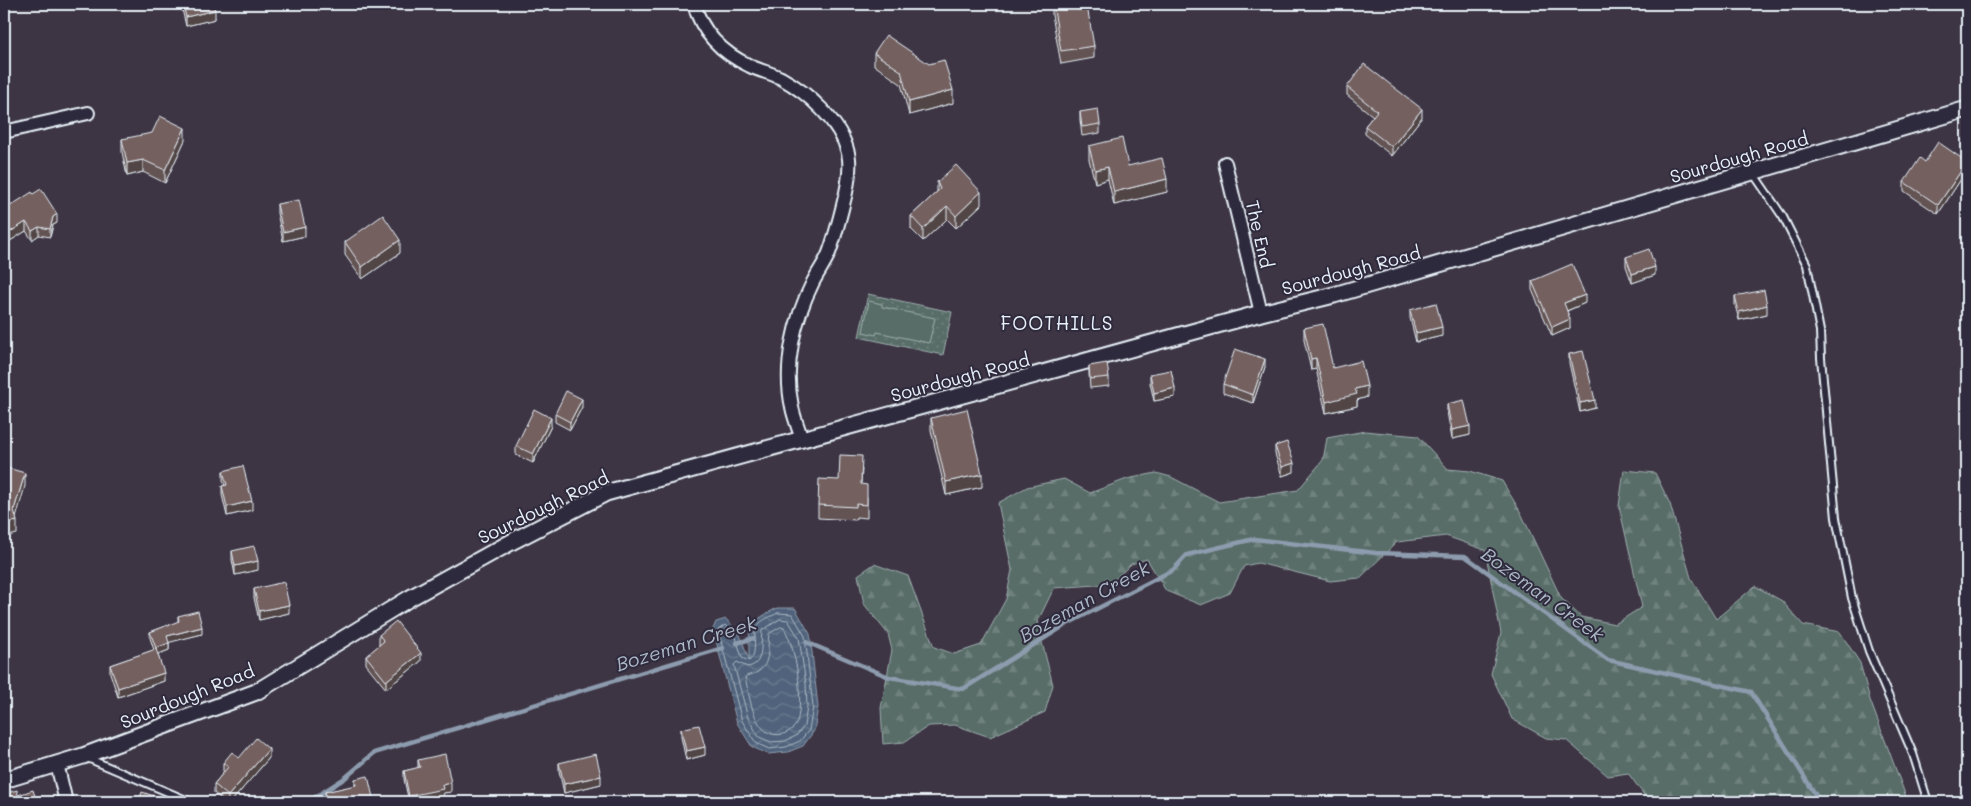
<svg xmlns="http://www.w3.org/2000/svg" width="1971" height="806" font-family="Mali,sans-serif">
<defs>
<pattern id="forest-firs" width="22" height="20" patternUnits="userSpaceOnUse" patternTransform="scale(1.25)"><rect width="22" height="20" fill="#586d67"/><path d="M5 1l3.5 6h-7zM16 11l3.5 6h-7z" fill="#70827e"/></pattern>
<pattern id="park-dots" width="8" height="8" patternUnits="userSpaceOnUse" patternTransform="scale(1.25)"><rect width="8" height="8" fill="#586d67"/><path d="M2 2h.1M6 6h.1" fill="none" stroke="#70827e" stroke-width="1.8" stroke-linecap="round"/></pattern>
<pattern id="water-waves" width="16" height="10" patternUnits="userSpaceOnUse" patternTransform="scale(1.25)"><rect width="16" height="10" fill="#51647c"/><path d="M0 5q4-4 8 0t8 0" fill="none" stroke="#6a7b8f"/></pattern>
</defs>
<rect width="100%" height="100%" fill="#3d3544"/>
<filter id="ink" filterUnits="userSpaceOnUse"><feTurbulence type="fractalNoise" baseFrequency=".02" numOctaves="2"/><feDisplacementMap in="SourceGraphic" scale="10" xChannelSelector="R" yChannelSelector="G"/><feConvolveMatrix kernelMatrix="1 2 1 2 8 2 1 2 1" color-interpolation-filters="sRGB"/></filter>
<g filter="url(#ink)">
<polygon fill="url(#forest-firs)" stroke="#a0afb0" points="1365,431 1418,436 1448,469 1470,471 1502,481 1521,513 1561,598 1581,617 1615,624 1642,607 1619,506 1624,470 1655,473 1670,504 1691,578 1716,619 1755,586 1782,601 1803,625 1840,632 1860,663 1870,700 1908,802 1763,802 1752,793 1742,802 1649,802 1628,773 1608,776 1566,740 1546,738 1512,719 1491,674 1501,633 1485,550 1446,536 1397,542 1360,578 1330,581 1258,563 1244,566 1230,593 1201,605 1166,591 1147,559 1131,564 1110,584 1054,588 1037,623 1053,685 1045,712 990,737 955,725 929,726 904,742 883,744 881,708 892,650 888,634 864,604 858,575 874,564 908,576 934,647 954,654 981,645 1006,599 1012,570 998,503 1027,487 1064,479 1090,493 1127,479 1156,473 1171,477 1219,502 1298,490 1323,460 1327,438"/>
<polygon fill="url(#park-dots)" stroke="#a0afb0" points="868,294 952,312 943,355 859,337"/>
<polygon fill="#586d67" stroke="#a0afb0" points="869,301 882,304 882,307 935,318 929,343 877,332 876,335 863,332"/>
<path fill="url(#water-waves)" stroke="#8d9cae" d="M777 608H795L810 634 818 707 814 731 803 746 788 752 768 754 752 747 737 723 713 629 716 622 726 619 740 635 749 660C749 627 746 624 777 608Z"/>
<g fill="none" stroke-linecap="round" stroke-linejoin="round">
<g stroke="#acb9c6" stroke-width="1">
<path d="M778 613 792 614 805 636 813 707 809 730 800 741 786 747 769 749 756 743 742 721 718 630 725 625 736 637 742 658 749 661C760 653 749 633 760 623 764 619 772 616 778 613Z"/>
<path d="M780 619 788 620 799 638 806 684 807 707 804 726 796 736 785 741 771 742 759 737 748 718 734 665 737 662 747 667C765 665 760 644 762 631Z"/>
<path d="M781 627 784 628C796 648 804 699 797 722 795 728 789 732 783 734 754 741 750 697 745 677 749 674 754 675 759 671 771 663 767 646 769 634Z"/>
</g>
<g stroke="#8d9cae" stroke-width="4.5">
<polyline points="806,642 889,677 963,689 1067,624 1173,570 1187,555 1254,539 1376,553 1465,556 1608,660 1751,692 1820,802"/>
<polyline points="737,643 754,638"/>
<polyline points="308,802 345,778 374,753 723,648"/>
</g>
<g stroke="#e8f1f8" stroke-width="10">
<g id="service">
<polyline points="1753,173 1783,217 1807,265 1820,331 1821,358 1836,518 1852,598 1869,651 1913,754 1928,802"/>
<polyline points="85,757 191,802"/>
</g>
</g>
<g stroke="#e8f1f8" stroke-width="16">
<g id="minor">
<path d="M694 4C702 33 722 53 750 66 760 71 771 73 781 78 808 93 841 122 848 153 852 169 847 190 843 205 839 221 835 237 829 253 825 263 818 272 813 282 794 320 783 366 792 407 794 418 799 429 802 440"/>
<polyline points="4,132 88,113"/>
<polyline points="1225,163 1261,313"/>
<polyline points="57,764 66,802"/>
</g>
</g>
<g stroke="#e8f1f8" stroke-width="19">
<polyline id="tertiary" points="4,780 83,756 256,692 410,598 515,540 606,493 1261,313 1334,295 1967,109"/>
</g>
<use href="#service" stroke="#2f2a3d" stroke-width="6"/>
<use href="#minor" stroke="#2f2a3d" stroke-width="12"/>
<use href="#tertiary" stroke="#2f2a3d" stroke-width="15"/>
</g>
<g fill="#645353" stroke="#e8f1f8">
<polygon points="182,4 213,4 215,19 186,26 182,9"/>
<polygon points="1052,4 1078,8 1094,46 1094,58 1061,64 1052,15"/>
<polygon points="874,53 953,103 909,115 901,84 874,65"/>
<polygon points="1347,87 1422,117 1392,156 1365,134 1365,126 1373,116 1347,95"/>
<polygon points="1080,112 1100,124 1100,133 1082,136 1080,120"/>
<polygon points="122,139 185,140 165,183 143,172 127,176 122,152"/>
<polygon points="1089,146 1128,166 1167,192 1114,205 1108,179 1095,183 1089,159"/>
<polygon points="1967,161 1967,170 1938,214 1904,191 1904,182"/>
<polygon points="937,182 981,205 956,228 947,219 923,241 911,229 911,216 937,192"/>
<polygon points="277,204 305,236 283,241 277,213"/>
<polygon points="4,210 57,223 53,225 50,237 39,235 32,240 26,231 10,241 4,230"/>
<polygon points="345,242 400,253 362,279 345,255"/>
<polygon points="1626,257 1655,275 1632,283 1626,266"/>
<polygon points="1532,281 1585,303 1567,311 1570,328 1552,336 1532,290"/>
<polygon points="1735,296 1767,314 1739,320 1735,305"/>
<polygon points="1410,310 1442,336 1416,342 1410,318"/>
<polygon points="1304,328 1333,368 1367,397 1357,400 1357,406 1326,413 1316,369 1311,370 1304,340"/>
<polygon points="1569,354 1595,408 1580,412 1569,363"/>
<polygon points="1089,366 1109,377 1109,386 1090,388 1089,374"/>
<polygon points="1265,367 1253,403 1223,393 1223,384"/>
<polygon points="1150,374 1175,397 1154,401 1150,383"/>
<polygon points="1447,404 1470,435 1452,439 1447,412"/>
<polygon points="582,407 570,430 555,422 555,414"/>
<polygon points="931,418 982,487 946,495 931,430"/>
<polygon points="551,426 533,463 516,455 516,446"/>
<polygon points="1275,446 1294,472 1282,476 1275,454"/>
<polygon points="862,469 861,484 867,497 867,518 856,517 856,520 818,518 818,505 839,480"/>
<polygon points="223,471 252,510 227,516 222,495 222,486 225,486 223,480"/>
<polygon points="232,551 258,570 235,575 232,560"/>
<polygon points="254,589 289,613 259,620 254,598"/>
<polygon points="178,616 202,634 169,642 169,650 158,654 164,681 118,697 110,673 110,665 154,650 150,638 150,632 178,622"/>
<polygon points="379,635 421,661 386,689 366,664 366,656 380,645 379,644"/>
<polygon points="681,729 705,755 686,760 681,737"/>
<polygon points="239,758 269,758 231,802 225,802 214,793 214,784 224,772 223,771 223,763"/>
<polygon points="418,760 451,792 443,793 443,798 422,802 409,802 404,779 404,771 418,768"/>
<polygon points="559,763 601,784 564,793 559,771"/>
<polygon points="355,779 374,802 326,802 325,792 355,786"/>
</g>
<g fill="#514444" stroke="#e8f1f8">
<polygon points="215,10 215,19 186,26 186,17"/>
<polygon points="953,90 953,103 909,115 909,102"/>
<polygon points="1422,109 1422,117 1392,156 1392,147"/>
<polygon points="185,128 185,140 165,183 165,170"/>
<polygon points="143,160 143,172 127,176 127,163"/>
<polygon points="1967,162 1967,170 1938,214 1938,205"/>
<polygon points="1108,167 1108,179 1095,183 1095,170"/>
<polygon points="1167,179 1167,192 1114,205 1114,192"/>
<polygon points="981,192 981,205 956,228 956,216"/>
<polygon points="947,206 947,219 923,241 923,229"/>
<polygon points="57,214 57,223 53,225 50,237 50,229 53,217"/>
<polygon points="26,222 26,231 10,241 10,232"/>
<polygon points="39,227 39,235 32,240 32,231"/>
<polygon points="305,227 305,236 283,241 283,232"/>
<polygon points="400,240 400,253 362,279 362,267"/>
<polygon points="1655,267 1655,275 1632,283 1632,274"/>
<polygon points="1585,295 1585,303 1564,312 1564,303"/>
<polygon points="1767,305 1767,314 1739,320 1739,312"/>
<polygon points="1570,319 1570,328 1552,336 1552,327"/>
<polygon points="1442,327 1442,336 1416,342 1416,333"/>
<polygon points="1316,358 1316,369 1311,370 1311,359"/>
<polygon points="1265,359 1265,367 1253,403 1253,395"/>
<polygon points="1367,386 1367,397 1357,400 1357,406 1326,413 1326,402 1355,389"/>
<polygon points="1175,388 1175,397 1154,401 1154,393"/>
<polygon points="582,399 582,407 570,430 570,422"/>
<polygon points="1595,400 1595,408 1580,412 1580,403"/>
<polygon points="551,418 551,426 533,463 533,454"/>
<polygon points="1470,426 1470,435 1452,439 1452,430"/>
<polygon points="1294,463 1294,472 1282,476 1282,467"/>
<polygon points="25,473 25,486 15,522 17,521 17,534 4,537 4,524 14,510"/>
<polygon points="982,474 982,487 946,495 946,482"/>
<polygon points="252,501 252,510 227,516 227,507"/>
<polygon points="258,561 258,570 235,575 235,566"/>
<polygon points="289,605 289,613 259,620 259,611"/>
<polygon points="202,627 202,634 167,643 167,636"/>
<polygon points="169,643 169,650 156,655 156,648"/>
<polygon points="421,653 421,661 386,689 386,681"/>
<polygon points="164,673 164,681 118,697 118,688"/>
<polygon points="705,747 705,755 686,760 686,751"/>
<polygon points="269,749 269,758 231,802 228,802 228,796"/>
<polygon points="601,776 601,784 564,793 564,784"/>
<polygon points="451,783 451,792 443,793 443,798 422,802 409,802 409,796 442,785"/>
</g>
<g fill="#746161" stroke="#e8f1f8">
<polygon points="183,4 213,4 215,10 186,17"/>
<polygon points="1053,4 1077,4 1078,8 1087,6 1094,46 1061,51"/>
<polygon points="886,35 929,64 944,60 953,90 909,102 901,71 874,53"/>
<polygon points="1364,64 1422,109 1392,147 1365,126 1377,111 1347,87"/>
<polygon points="1098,109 1100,124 1082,127 1080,112"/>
<polygon points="160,116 185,128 165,170 143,160 127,163 122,139 152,133"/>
<polygon points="1122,138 1128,166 1162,158 1167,179 1114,192 1108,167 1095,170 1089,146"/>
<polygon points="1938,142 1967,162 1938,205 1904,182 1920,158 1925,162"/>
<polygon points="956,165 981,192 956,216 947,206 923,229 911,216 940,189 937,182"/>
<polygon points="41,189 57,214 53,217 50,229 39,227 32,231 26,222 10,232 4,221 4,210 32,192 33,194"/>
<polygon points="299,200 305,227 283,232 277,204"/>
<polygon points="383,215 400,240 362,267 345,242"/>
<polygon points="1649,249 1655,267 1632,274 1626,257"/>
<polygon points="1572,264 1585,295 1564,303 1570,319 1552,327 1532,281"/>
<polygon points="1764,290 1767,305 1739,312 1735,296"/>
<polygon points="1436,303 1442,327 1416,333 1410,310"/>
<polygon points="1323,324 1333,368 1361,361 1367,386 1355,389 1357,394 1326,402 1316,358 1311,359 1304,328"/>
<polygon points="1235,349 1265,359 1253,395 1223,384"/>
<polygon points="1583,351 1595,400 1580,403 1569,354"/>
<polygon points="1107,363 1109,377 1090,379 1089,366"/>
<polygon points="1171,370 1175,388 1154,393 1150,374"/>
<polygon points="566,391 582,399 570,422 555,414"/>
<polygon points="1464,400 1470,426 1452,430 1447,404"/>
<polygon points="534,409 551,418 533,454 516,446"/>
<polygon points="967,409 982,474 946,482 931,418"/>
<polygon points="1287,442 1294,463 1282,467 1275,446"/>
<polygon points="840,455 862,456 861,484 867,485 867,505 856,504 856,507 818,505 819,479 839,480"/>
<polygon points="243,466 252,501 227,507 222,486 227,485 223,471"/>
<polygon points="4,467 25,473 14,510 17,521 4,524"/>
<polygon points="254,546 258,561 235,566 232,551"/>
<polygon points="284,582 289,605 259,611 254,589"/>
<polygon points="198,611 202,627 167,636 169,643 156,648 150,632 179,621 178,616"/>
<polygon points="396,621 421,653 386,681 366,656 384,641 379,635"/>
<polygon points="156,649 164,673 118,688 110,665"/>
<polygon points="699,725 705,747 686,751 681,729"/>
<polygon points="256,738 269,749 228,796 214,784 228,767 223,763 232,752 239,758"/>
<polygon points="445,754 451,783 442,785 443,789 409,796 404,771 420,767 418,760"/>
<polygon points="596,754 601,776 564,784 559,763"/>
<polygon points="368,776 374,802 328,802 325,792 356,785 355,779"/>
<polygon points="17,790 18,795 33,790 37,802 4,802 4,794"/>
<polygon points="142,792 172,802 126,802 140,798"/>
</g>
</g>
<g text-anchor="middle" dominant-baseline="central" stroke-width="4" stroke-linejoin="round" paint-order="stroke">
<g font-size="18" fill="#e8f1f8" stroke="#2f2a3d">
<text transform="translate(1739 157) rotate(-16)">Sourdough Road</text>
<text transform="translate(1260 234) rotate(77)">The End</text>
<text transform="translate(1351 270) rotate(-15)">Sourdough Road</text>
<text transform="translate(960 377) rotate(-15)">Sourdough Road</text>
<text transform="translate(543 507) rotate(-26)">Sourdough Road</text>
<text transform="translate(187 696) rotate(-22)">Sourdough Road</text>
</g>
<g font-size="19" letter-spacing="1" fill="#e8f1f8" stroke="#2f2a3d">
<text x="1057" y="322">FOOTHILLS</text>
</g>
<g font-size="19" font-style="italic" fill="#acb9c6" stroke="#2f2a3d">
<text transform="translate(1543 594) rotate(36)">Bozeman Creek</text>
<text transform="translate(1084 601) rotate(-29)">Bozeman Creek</text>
<text transform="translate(686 643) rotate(-17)">Bozeman Creek</text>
</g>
</g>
<rect width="1971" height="806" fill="none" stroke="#2f2a3d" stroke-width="20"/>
<rect x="10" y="10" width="1951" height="786" fill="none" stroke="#e8f1f8" stroke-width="2" filter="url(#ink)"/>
</svg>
